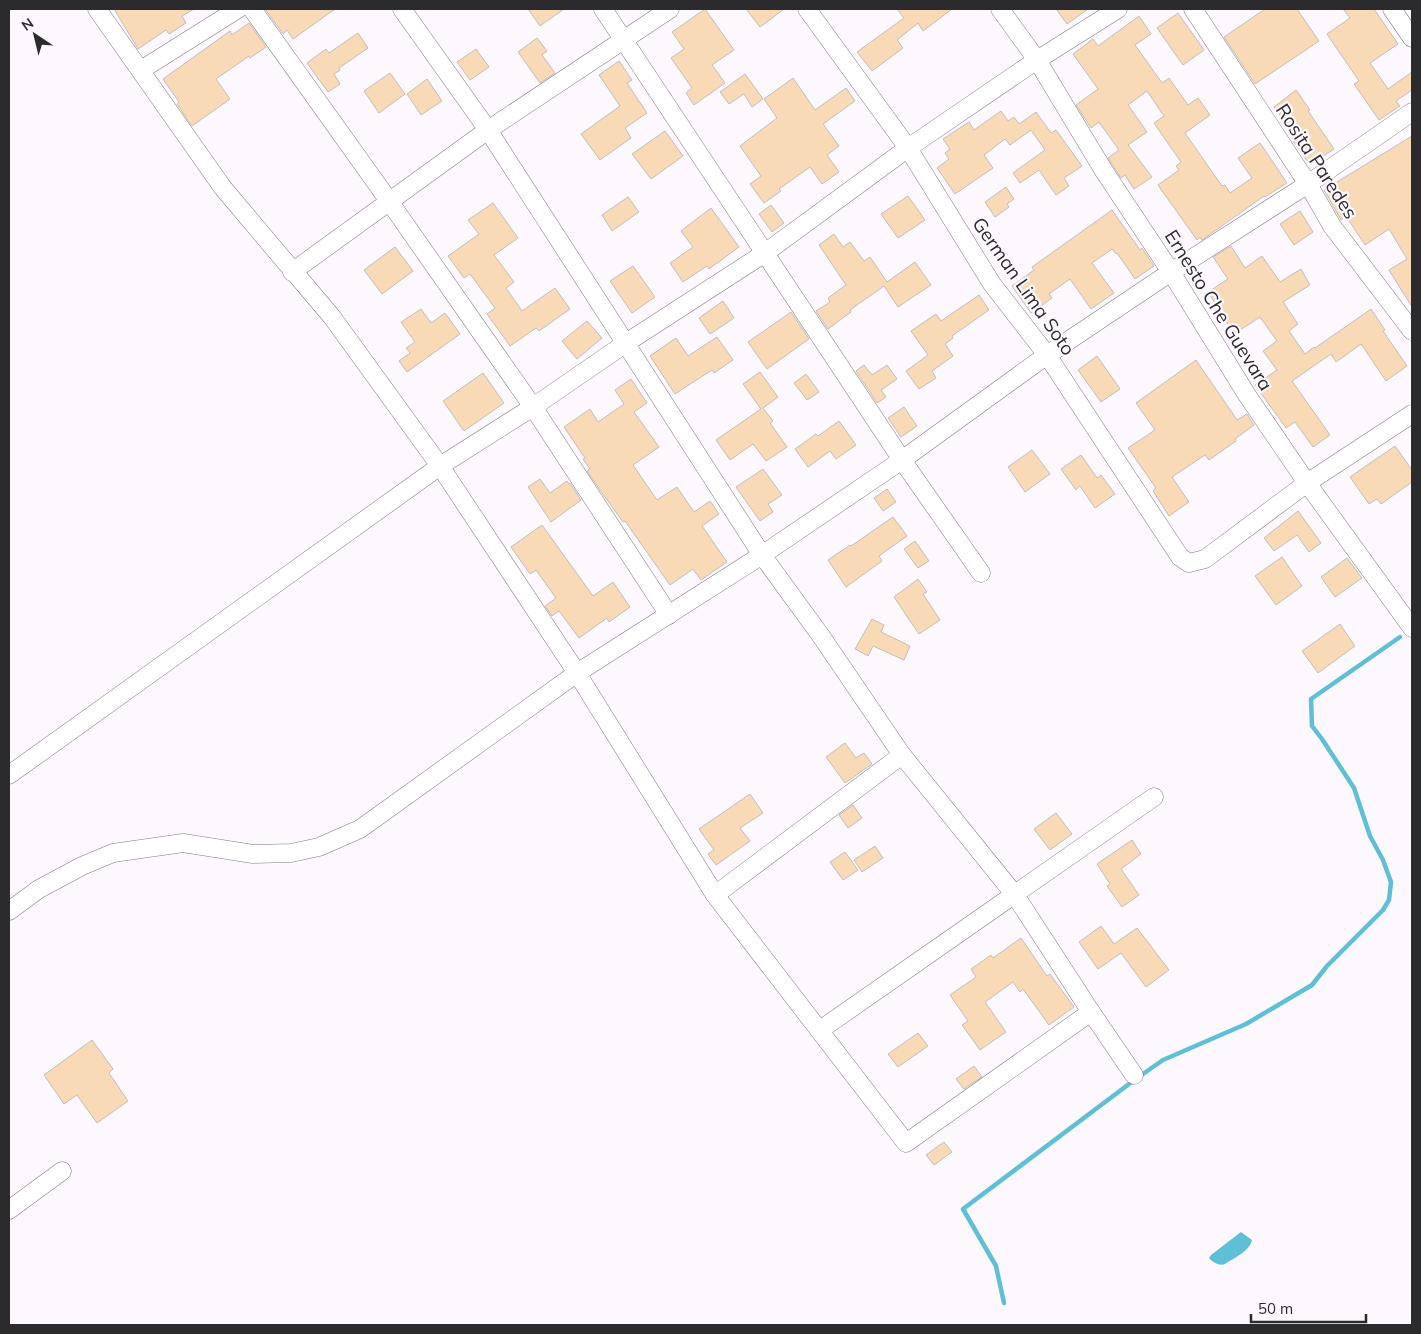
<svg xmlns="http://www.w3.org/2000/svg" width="1421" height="1334" font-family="Mulish,sans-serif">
<rect width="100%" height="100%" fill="#fdf8fe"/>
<path fill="#5ebfd7" d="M1241 1232 1252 1240C1250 1251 1234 1258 1225 1264 1220 1266 1213 1263 1209 1258L1211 1255Z"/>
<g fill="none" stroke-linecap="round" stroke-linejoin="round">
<g stroke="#5ebfd7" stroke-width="4.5">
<polyline points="1140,1076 1163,1060 1246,1024 1312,985 1327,966 1383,910 1389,900 1391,882 1383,860 1370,836 1354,788 1322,739 1312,726 1311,699 1400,637"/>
<polyline points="1004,1303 996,1266 963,1209 1133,1081"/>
</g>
</g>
<g fill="#f8dab6" stroke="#c3beb9">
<polygon points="114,9 194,9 182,16 186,23 169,34 166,30 138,49"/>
<polygon points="265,9 335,9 293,39 287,30 283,34"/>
<polygon points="528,9 564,9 540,26"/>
<polygon points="705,9 734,50 712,65 725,83 694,105 686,93 692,88 671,58 684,49 672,32"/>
<polygon points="746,9 784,9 760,27"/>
<polygon points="897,9 952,9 923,31 918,23 897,40 903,48 872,71 857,52 904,18"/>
<polygon points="1056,9 1088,9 1067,24"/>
<polygon points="1265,9 1297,9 1319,41 1255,84 1224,37"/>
<polygon points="1343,9 1374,9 1398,44 1370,63 1388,89 1412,72 1412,90 1396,101 1400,106 1379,120 1354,84 1359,81 1327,34 1350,18"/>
<polygon points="1178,13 1204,50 1183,65 1157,28"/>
<polygon points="1139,16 1151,34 1135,45 1162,83 1169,78 1188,105 1198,98 1210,115 1185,133 1222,186 1225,185 1230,193 1252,178 1238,158 1260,143 1287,183 1265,197 1264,196 1202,240 1200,237 1197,240 1158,185 1179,170 1176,166 1181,162 1154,123 1164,116 1147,91 1128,105 1147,132 1128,145 1152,177 1134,189 1125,175 1121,178 1108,158 1119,150 1099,122 1091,128 1076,105 1098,89 1073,54 1093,39 1098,46"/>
<polygon points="249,23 266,47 250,58 249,56 216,79 230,99 192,126 177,104 179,102 163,79 230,31 232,35"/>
<polygon points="358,33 368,48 339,68 340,70 334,74 340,84 328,92 307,63 326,49 329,53"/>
<polygon points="537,38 547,51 542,55 555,73 540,83 518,52"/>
<polygon points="476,49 489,67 470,80 457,62"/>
<polygon points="619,61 632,80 627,83 647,113 625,128 631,138 600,160 581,134 620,106 599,75"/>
<polygon points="390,73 405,94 379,113 364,91"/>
<polygon points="745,74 763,99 752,107 744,94 729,104 720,92"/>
<polygon points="793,78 815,110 846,88 855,101 823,124 839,146 827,155 839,172 822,184 810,167 779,189 781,191 764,203 750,184 761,176 740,146 777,118 764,99"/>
<polygon points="427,79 442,101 421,115 407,94"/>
<polygon points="1296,90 1310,110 1308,111 1334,149 1310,165 1293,141 1297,138 1274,107"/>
<polygon points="1001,111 1008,121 1014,117 1019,124 1036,112 1051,133 1056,130 1082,166 1064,178 1069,186 1056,195 1039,170 1020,183 1013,173 1045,150 1031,130 1010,145 1005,139 984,155 993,168 955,194 937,168 949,159 945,153 950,149 943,139 969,122 974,130"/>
<polygon points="665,131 683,156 651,179 632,154"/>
<polygon points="1412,136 1412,307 1389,270 1407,259 1389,229 1365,245 1346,216 1341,220 1324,190"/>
<polygon points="1006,187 1014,199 1007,204 1009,207 995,217 985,202"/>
<polygon points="908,196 925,220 898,238 881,214"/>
<polygon points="628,197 639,212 612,231 602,215"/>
<polygon points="493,203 518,238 494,255 514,282 506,288 522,311 555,288 570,309 539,331 536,328 510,346 487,314 495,308 470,274 464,278 448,256 479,234 468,220"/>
<polygon points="771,205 784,223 772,232 759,214"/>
<polygon points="711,208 739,247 709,269 707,266 683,282 670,263 693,247 681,231"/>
<polygon points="1112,210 1140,250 1142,248 1154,266 1135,279 1117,253 1116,254 1112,249 1092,263 1114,293 1091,309 1070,279 1049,294 1052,298 1031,313 1012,286 1034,270 1032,267"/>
<polygon points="1300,211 1313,232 1294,245 1280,224"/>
<polygon points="834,234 843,247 850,242 864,261 870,257 887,282 915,262 931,285 898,307 884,286 850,310 851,312 828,329 816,311 830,302 828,298 846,285 819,245"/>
<polygon points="1231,246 1245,268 1262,256 1280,282 1301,269 1310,285 1283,302 1298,324 1289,331 1305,354 1314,347 1315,348 1371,309 1385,330 1383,331 1407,366 1386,381 1361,344 1336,362 1331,354 1292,381 1330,435 1313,447 1295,422 1286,428 1255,385 1277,370 1263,351 1277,341 1260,317 1234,334 1208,292 1228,279 1213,257"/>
<polygon points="395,247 413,271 382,294 364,270"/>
<polygon points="633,266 655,297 632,313 610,281"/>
<polygon points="979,295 989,310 952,336 953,338 945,344 953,356 932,371 936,378 919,389 906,371 928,355 911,331 936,314 941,321"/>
<polygon points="723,301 734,318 710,334 699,318"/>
<polygon points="421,309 431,323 445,313 460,334 407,372 399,361 410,353 406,348 415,342 401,322"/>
<polygon points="791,312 809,339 767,369 748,342"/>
<polygon points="587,321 602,338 577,359 562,341"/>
<polygon points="717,337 733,360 714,373 712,370 675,394 650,356 676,338 688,356"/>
<polygon points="1097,356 1120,389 1101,402 1078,370"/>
<polygon points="1196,360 1237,420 1247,414 1254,425 1235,439 1236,441 1209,460 1205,455 1172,477 1189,502 1169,516 1153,491 1156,488 1128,448 1155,430 1136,403"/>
<polygon points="864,365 872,375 887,365 897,379 881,390 886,397 877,403 856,371"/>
<polygon points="760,372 778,397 763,408 773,421 770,423 787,447 766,461 753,444 730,460 716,440 761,409 743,384"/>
<polygon points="483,373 504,403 464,431 443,401"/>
<polygon points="806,374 819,392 807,400 794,383"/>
<polygon points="631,379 647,403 634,412 659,447 633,465 657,500 677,487 694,512 710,501 719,514 702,526 727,562 701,580 693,569 670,585 625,521 623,522 600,490 587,471 590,469 583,459 585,458 564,427 590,409 598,422 624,404 615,390"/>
<polygon points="904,407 917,426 901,437 888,418"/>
<polygon points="839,421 856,445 836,459 830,451 808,467 795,449 816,434 818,436"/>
<polygon points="1395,446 1412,470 1412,482 1381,504 1377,499 1369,504 1350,477"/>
<polygon points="1032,450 1050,474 1025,492 1008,467"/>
<polygon points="1081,455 1097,478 1101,475 1115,494 1095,508 1080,486 1076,490 1061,469"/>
<polygon points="763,469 782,495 768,504 773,512 760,521 736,487"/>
<polygon points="540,479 550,493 567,481 569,484 570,483 581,500 551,522 528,487"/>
<polygon points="887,489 896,502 883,511 874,498"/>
<polygon points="1298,511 1321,543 1309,552 1297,535 1274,551 1264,538"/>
<polygon points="893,517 907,536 879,556 882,561 846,587 828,560 850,545 851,546"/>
<polygon points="542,525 593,596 613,582 630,607 609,622 607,618 579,638 559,611 552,616 545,606 556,598 536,570 530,574 511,547"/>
<polygon points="915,541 929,561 918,568 904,549"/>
<polygon points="1282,557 1302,586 1276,605 1255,576"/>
<polygon points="1347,558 1362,578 1335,597 1321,577"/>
<polygon points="918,579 927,592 923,594 940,620 919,634 894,597"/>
<polygon points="872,619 884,625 881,632 910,646 904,660 873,646 868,656 855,649"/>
<polygon points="1340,624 1355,646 1318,673 1302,651"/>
<polygon points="845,743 856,758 864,753 872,764 845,783 826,757"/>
<polygon points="750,794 763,813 740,828 750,841 716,865 708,854 714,850 699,829"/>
<polygon points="853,805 862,818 848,828 839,815"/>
<polygon points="1056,813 1072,834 1050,850 1034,829"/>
<polygon points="1132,840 1141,854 1121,869 1139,895 1122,907 1107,886 1110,884 1097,864"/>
<polygon points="875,846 883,858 862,872 854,860"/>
<polygon points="845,852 858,870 843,880 830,862"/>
<polygon points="1101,926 1114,944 1137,928 1169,970 1146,987 1121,953 1098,969 1079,942"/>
<polygon points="1021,938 1047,976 1050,974 1074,1007 1049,1025 1023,989 1020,992 1013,982 985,1002 1006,1032 980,1050 962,1025 968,1021 950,995 976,977 971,969 991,955 993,958"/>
<polygon points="918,1033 928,1046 898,1067 888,1054"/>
<polygon points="92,1040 113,1069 109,1073 128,1101 97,1123 77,1095 64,1104 44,1075"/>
<polygon points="974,1066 982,1077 964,1089 956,1079"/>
<polygon points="944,1142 952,1152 934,1165 926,1155"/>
</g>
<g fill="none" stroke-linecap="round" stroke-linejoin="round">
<g stroke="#7f7b80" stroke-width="19">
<g id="minor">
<polyline points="97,9 223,188 332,317 440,466 577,673 715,895 906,1143 1091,1012"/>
<polyline points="252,9 389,201 533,407 669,615"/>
<polyline points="402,9 488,130 762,555 821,636 902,755 1015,895 1091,1012 1134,1075"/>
<polyline points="603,9 902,460 981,573"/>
<polyline points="807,9 908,148 992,284 1047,355 1180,557 1189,563 1205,559 1307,483 1412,414"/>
<polyline points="1000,9 1037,60 1104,171 1171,272 1247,395 1307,483 1412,628"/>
<polyline points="1193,9 1308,184 1332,226 1412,331"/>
<polyline points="1392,9 1412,38"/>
<polyline points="141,70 238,9"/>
<polyline points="292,272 488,130 670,9"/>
<polyline points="9,775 440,466 533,407 626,343 765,253 908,148 1037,60 1118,9"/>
<polyline points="715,895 902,755"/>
<polyline points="9,911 39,889 82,866 113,853 183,843 253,854 291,853 319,847 360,829 577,673 762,555 902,460 1047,355 1171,272 1308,184 1412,112"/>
<polyline points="820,1030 1154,797"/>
<polyline points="9,1210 62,1171"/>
</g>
</g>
<use href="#minor" stroke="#fff" stroke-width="18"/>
</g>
<g text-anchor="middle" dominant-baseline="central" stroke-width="4.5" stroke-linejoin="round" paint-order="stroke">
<g font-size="19" fill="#2b2a2c" stroke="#fdf8fe">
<text transform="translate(1317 161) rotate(57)">Rosita Paredes</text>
<text transform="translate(1024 286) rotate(55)">German Lima Soto</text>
<text transform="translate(1219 310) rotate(58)">Ernesto Che Guevara</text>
</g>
</g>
<rect width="1421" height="1334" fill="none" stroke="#2b2a2c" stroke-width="20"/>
<g transform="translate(35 35) rotate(325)" stroke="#fdf8fe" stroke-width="4" paint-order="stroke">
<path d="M0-4L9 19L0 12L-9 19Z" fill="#2b2a2c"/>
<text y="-8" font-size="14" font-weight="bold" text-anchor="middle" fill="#2b2a2c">N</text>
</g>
<path d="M1251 1314v8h115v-8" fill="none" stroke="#2b2a2c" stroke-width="2.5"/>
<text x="1258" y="1314" font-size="15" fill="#2b2a2c" stroke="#fdf8fe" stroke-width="4" paint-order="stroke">50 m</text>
</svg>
